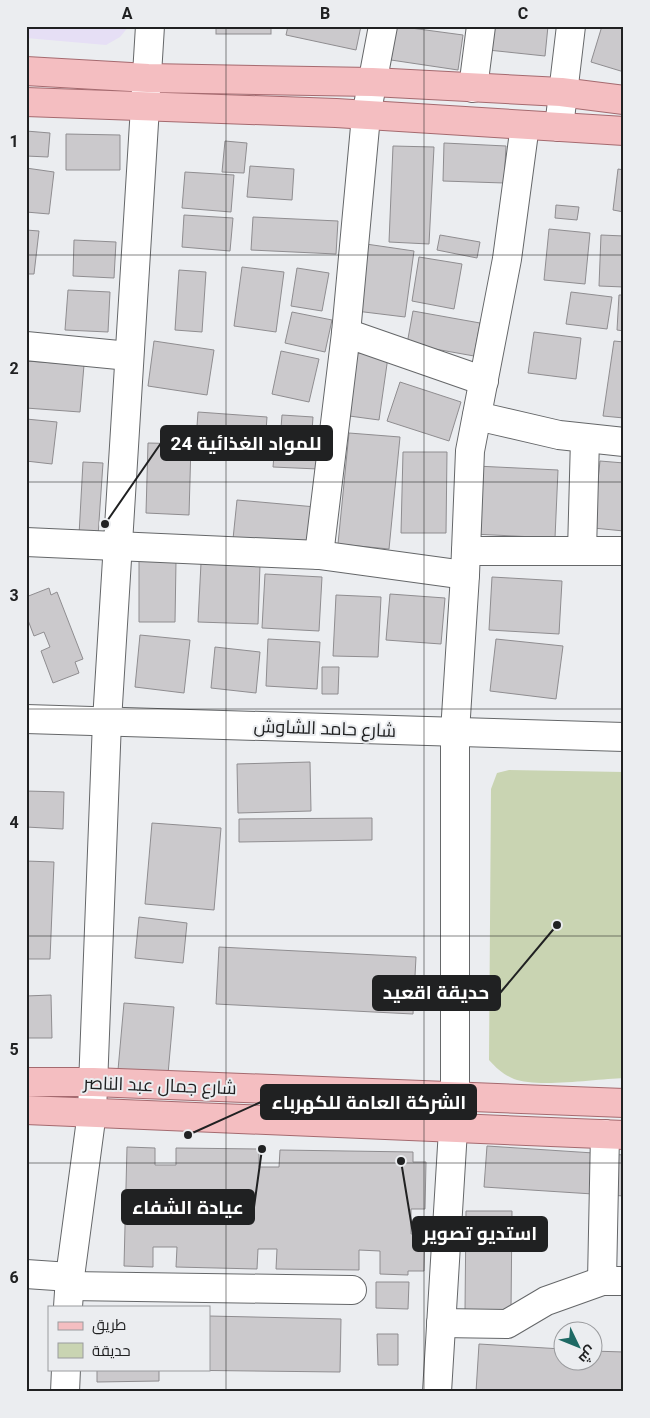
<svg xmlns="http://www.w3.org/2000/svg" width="650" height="1418" font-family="Roboto,Cairo,sans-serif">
<rect width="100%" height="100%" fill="#ebedf0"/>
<polygon fill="#e6dff5" points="26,26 129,26 120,37 106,45 26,38"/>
<path fill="#c9d4b2" d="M509 770 624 772V1078C597 1079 537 1088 514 1079 503 1074 497 1069 489 1060L491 789 497 773Z"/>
<g fill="#cbc9cc" stroke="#8f8d90">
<rect x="216" y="26" width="55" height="8"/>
<polygon points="288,26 361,26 356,50 286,35"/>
<polygon points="396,26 463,35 458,70 391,60"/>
<polygon points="491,26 548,26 545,56 488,50"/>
<polygon points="602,26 624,26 624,72 591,62"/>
<polygon points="26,131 50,133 48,157 26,156"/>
<polygon points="66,134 120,135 120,170 66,170"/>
<polygon points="225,141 247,143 244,173 222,172"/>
<polygon points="444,143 506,146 504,183 443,181"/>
<polygon points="393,146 434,147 429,244 389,242"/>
<polygon points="250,166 294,169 292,200 247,197"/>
<polygon points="26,168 54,172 49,214 26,212"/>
<polygon points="618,169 624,170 624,212 613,210"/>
<polygon points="185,172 234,175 231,212 182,208"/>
<polygon points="556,205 579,207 577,220 555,218"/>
<polygon points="184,215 233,218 230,251 182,247"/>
<polygon points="253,217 338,221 336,254 251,250"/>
<polygon points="549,229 590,233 585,284 544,280"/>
<polygon points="26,230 39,231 34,274 26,274"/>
<polygon points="440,235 480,242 477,258 437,250"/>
<polygon points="601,235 624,236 624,287 599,286"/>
<polygon points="74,240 116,242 114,278 73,276"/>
<polygon points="366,244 414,251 405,317 356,311"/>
<polygon points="419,257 462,264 454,309 412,301"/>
<polygon points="242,267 284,272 276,332 234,326"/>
<polygon points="297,268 329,273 322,311 291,306"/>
<polygon points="179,270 206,272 202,332 175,330"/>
<polygon points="68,290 110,292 108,332 65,330"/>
<polygon points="571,292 612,297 607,329 566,324"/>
<polygon points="619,295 624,295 624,331 617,330"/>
<polygon points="413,311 480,323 474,356 407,344"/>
<polygon points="292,312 332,320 325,352 285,343"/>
<polygon points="534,332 581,338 576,379 528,373"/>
<polygon points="154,341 214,350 207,395 148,386"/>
<polygon points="614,341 624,342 624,418 603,416"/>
<polygon points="281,351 319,359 309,402 272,394"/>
<polygon points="351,352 388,357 379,420 342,415"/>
<polygon points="26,361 84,365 80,412 26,408"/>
<polygon points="400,382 461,402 449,441 387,421"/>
<polygon points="198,412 267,417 264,459 195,454"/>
<polygon points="282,415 313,417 312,431 281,428"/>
<polygon points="26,419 57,422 52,464 26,461"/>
<polygon points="349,433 400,437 389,549 338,544"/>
<polygon points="148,443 191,444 189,515 146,513"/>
<polygon points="275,444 320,447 318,469 273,467"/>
<polygon points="403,452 447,452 446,533 401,533"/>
<polygon points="600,461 624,463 624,531 593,528"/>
<polygon points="83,462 103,463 98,536 79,535"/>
<polygon points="476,466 558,470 555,538 473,534"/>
<polygon points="237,500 316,507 313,546 233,539"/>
<polygon points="139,561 176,561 175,622 139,622"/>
<polygon points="201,563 260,565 258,624 198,622"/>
<polygon points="265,574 322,577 319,631 262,628"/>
<polygon points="492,577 562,581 559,634 489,630"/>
<polygon points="49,588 51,595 57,592 83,659 75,662 79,673 53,683 41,651 50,647 44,632 34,636 26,615 26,597"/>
<polygon points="390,594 445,598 441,644 386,640"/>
<polygon points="336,595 381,597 378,657 333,656"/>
<polygon points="140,635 190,640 184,693 135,687"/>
<polygon points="268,639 320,642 317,689 266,686"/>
<polygon points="496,639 563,646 556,699 490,691"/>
<polygon points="215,647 260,652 256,693 211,688"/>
<polygon points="322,667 339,667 338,694 322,694"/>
<polygon points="310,762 311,811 238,813 237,764"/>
<polygon points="26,791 64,792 63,829 26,827"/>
<polygon points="372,818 372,840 239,842 239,819"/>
<polygon points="152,823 221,828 214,910 145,904"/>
<polygon points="26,861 54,862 50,959 26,959"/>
<polygon points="139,917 187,923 183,963 135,958"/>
<polygon points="219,947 416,957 413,1014 216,1004"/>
<polygon points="51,995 52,1038 26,1038 26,996"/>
<polygon points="124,1003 174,1007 168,1074 118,1070"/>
<polygon points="487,1146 624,1155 624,1196 484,1187"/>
<polygon points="127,1147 155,1148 155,1165 176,1165 176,1148 259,1149 259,1167 279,1167 280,1150 413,1152 413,1162 426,1162 425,1209 411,1209 411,1234 425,1234 424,1271 408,1271 408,1275 380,1274 380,1251 359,1250 359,1270 276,1269 277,1249 258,1249 257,1269 176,1267 177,1247 153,1247 153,1267 124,1266"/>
<polygon points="466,1211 512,1211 511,1311 465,1311"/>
<polygon points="376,1282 409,1282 408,1309 376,1308"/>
<polygon points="209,1316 341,1319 340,1372 166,1370 209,1369"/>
<polygon points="377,1334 398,1334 398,1365 378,1365"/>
<polygon points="479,1344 562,1349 562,1360 592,1360 592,1351 624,1352 624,1392 476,1392"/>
<polygon points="97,1369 159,1369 159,1381 97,1382"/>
</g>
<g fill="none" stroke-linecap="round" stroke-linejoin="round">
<g stroke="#656769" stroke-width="30">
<g id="minor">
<polyline points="473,88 481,26"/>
<polyline points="559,127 571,26"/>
<polyline points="346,333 484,381"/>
<polyline points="26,346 129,356"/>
<polyline points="477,416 559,435 624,442"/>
<polyline points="26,542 319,555 465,575"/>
<polyline points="466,551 624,551"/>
<polyline points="582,551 585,439"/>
<polyline points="319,555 346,333 366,116 383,26"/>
<polyline points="26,719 624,737"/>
<polyline points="26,1274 70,1277"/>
<polyline points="602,1281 605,1134"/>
<polyline points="69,1286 352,1290"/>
<polyline points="68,1307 70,1277 92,1112 107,721 150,26"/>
<polyline points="441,1323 507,1324 546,1301 602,1281 624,1281"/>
<polyline points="65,1392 66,1369"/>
<polyline points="437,1392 455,1097 455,732 465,575 470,451 507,259 525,125"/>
</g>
</g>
<g stroke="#a56a6f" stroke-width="30">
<g id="major">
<polyline points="26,71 148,78 372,82 561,92 624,100"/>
<polyline points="26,102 336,113 624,131"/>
<polyline points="26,1082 93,1082 624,1103"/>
<polyline points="26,1110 624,1135"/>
</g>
</g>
<use href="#minor" stroke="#fff" stroke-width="28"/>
<use href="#major" stroke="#f4bec1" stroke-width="28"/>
</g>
<path fill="none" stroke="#202122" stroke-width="1" stroke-opacity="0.55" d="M226 26V1392M424 26V1392M26 255H624M26 482H624M26 709H624M26 936H624M26 1163H624"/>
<g text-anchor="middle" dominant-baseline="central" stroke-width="4" stroke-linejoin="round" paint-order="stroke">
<g font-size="18" fill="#202122" stroke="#ebedf0">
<text transform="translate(325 728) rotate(2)">شارع حامد الشاوش</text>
<text transform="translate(160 1085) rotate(2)">شارع جمال عبد الناصر</text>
</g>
</g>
<path fill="none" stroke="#202122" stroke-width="2" d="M105 524L161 443M557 925L500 993M188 1135L261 1102M262 1149L254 1207M401 1161L413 1234"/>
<g fill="#202122" stroke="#ebedf0" stroke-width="2">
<circle cx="105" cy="524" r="5"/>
<circle cx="557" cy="925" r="5"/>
<circle cx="188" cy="1135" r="5"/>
<circle cx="262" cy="1149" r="5"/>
<circle cx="401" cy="1161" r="5"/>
</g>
<g fill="#202122" stroke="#202122" stroke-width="2">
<rect x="161" y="426" width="171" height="34" rx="5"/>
<rect x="373" y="976" width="127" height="34" rx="5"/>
<rect x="261" y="1085" width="215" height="34" rx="5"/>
<rect x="122" y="1190" width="132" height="34" rx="5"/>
<rect x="413" y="1217" width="134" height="34" rx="5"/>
</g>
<g font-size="19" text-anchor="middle" font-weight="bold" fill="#fff">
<text x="246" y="450">24 للمواد الغذائية</text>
<text x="436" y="999">حديقة اقعيد</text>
<text x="369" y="1109">الشركة العامة للكهرباء</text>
<text x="188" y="1214">عيادة الشفاء</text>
<text x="480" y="1240">استديو تصوير</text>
</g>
<rect width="650" height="1418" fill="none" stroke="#ebedf0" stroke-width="55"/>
<rect x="48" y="1306" width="162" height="65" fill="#ebedf0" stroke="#9a9b9e"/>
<rect x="58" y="1322" width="25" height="8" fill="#f4bec1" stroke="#9a9b9e"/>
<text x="92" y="1330" font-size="15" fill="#202122">طريق</text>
<rect x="58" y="1343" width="25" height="15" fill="#c9d4b2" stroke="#9a9b9e"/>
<text x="92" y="1356" font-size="15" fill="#202122">حديقة</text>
<g transform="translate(578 1346) rotate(133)"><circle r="24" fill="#ebedf0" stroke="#9a9b9e"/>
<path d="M0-4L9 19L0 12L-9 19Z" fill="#1e6964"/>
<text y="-8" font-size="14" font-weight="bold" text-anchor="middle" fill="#202122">ش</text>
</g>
<rect x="28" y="28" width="594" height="1362" fill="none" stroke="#202122" stroke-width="2"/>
<g font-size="16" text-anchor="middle" font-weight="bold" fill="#202122">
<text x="127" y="19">A</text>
<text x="325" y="19">B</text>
<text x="523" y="19">C</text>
<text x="14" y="147">1</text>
<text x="14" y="374">2</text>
<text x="14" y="601">3</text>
<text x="14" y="828">4</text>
<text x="14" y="1055">5</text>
<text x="14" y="1283">6</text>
</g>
</svg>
